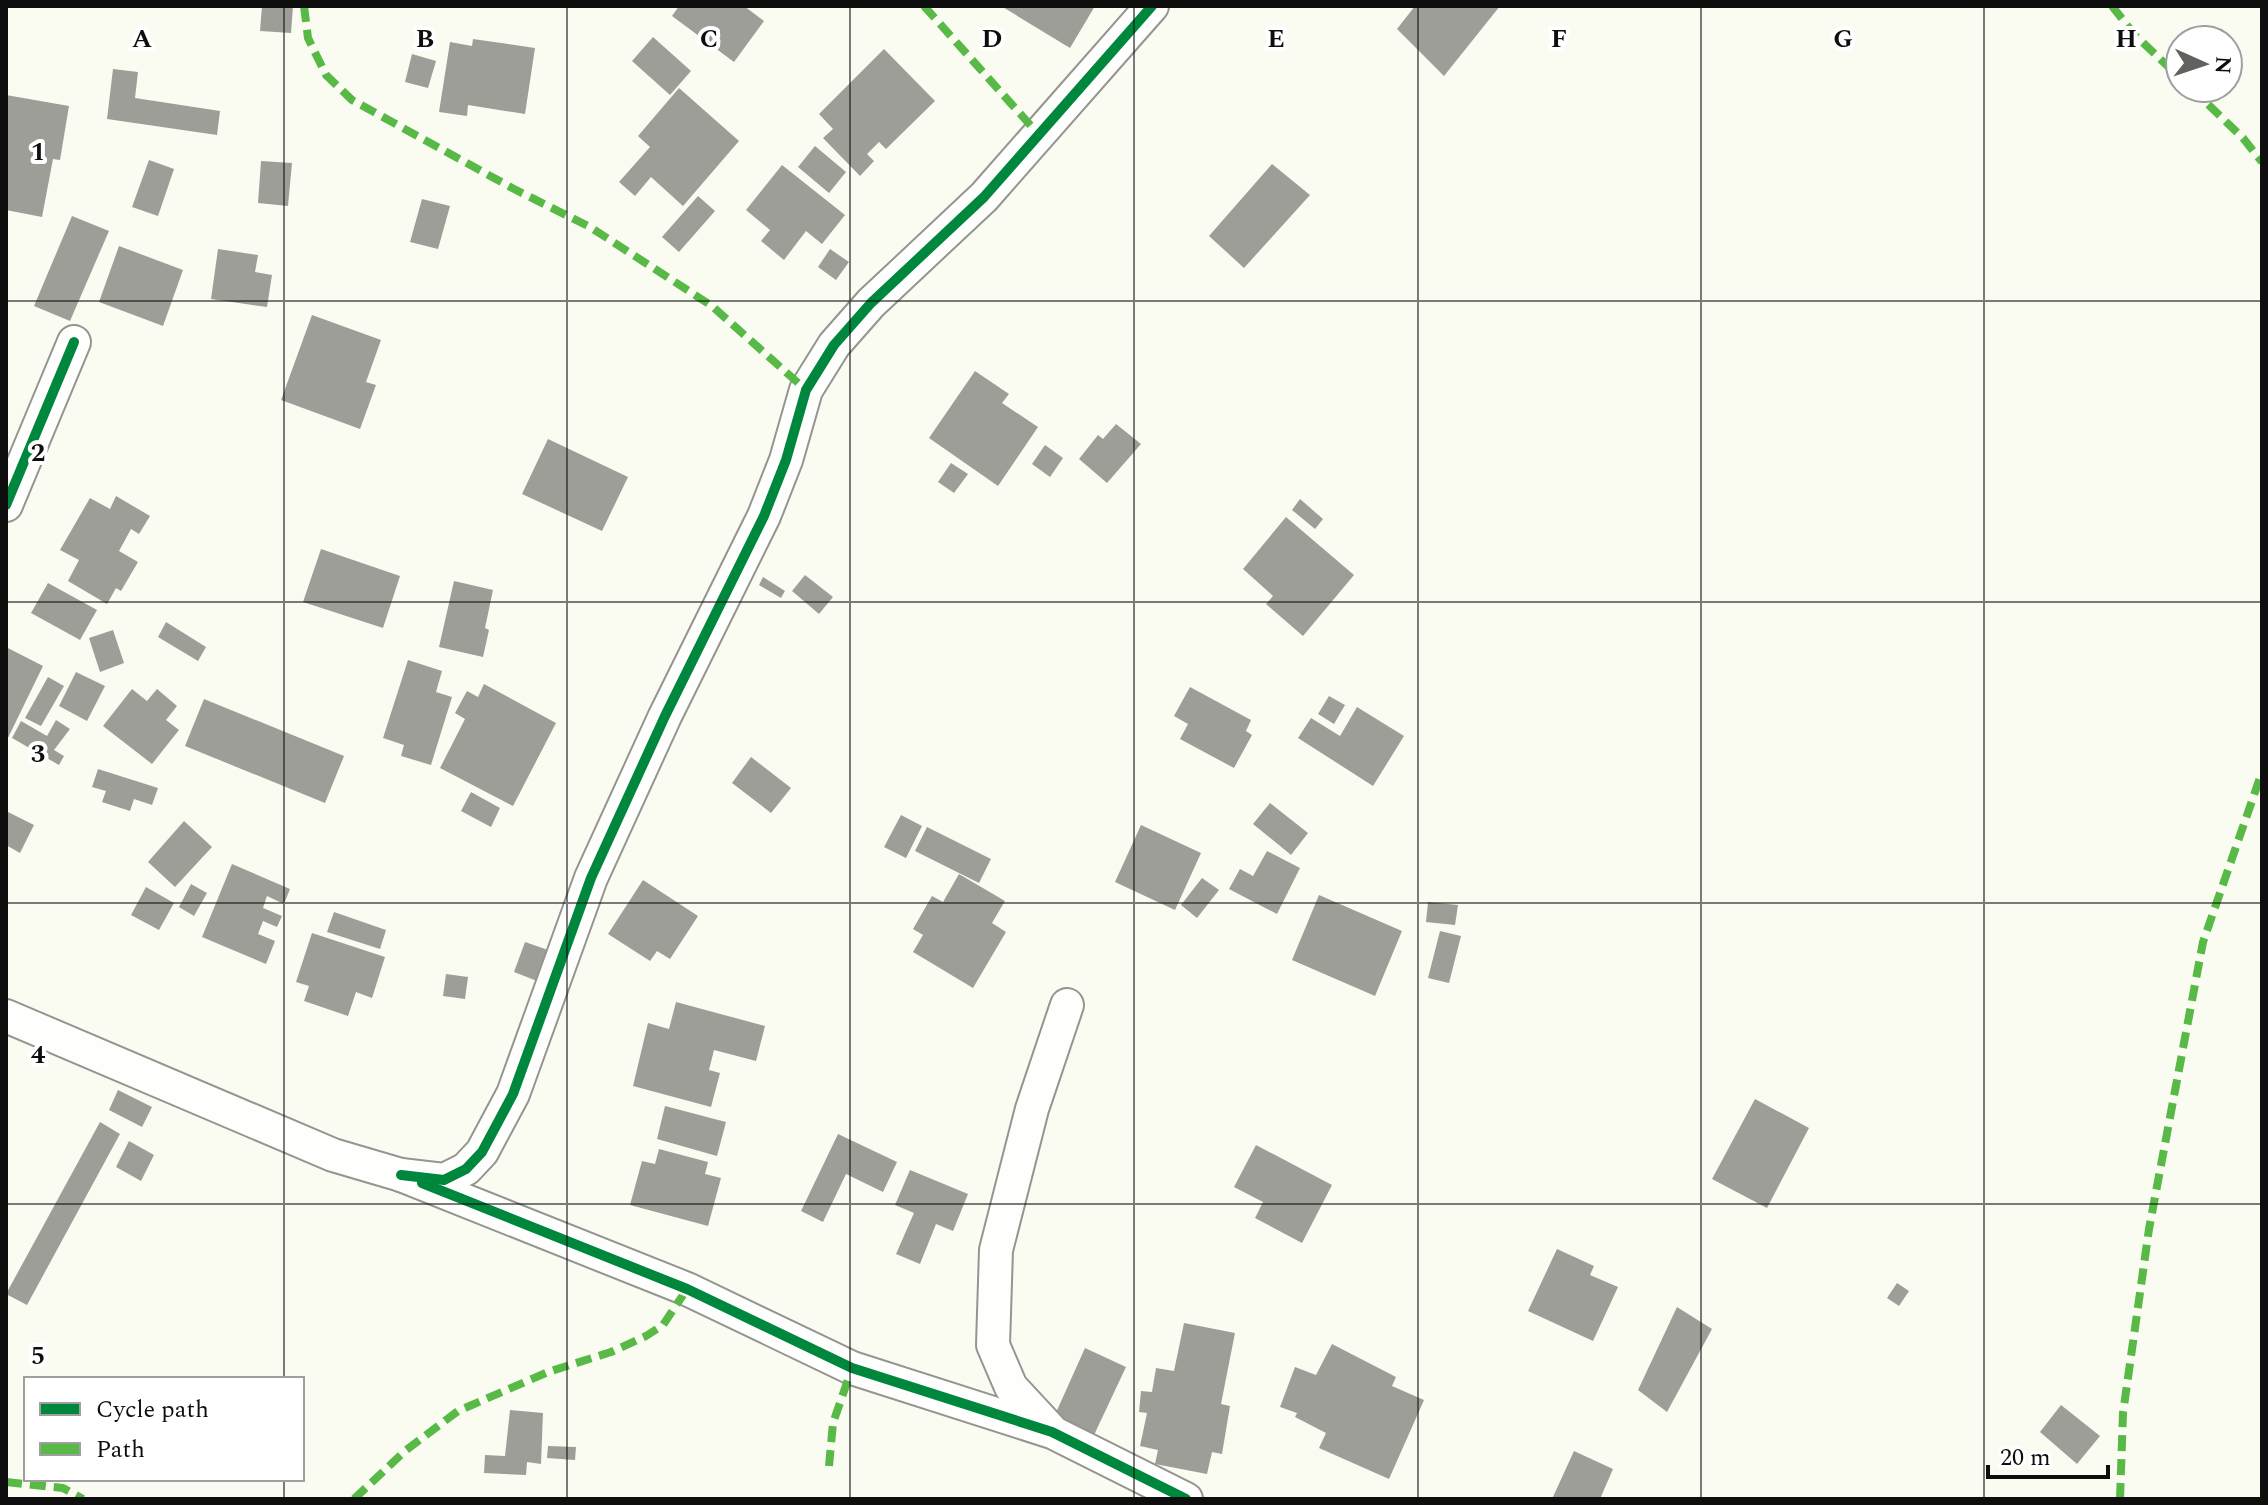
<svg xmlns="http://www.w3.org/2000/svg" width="2268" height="1505" font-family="Spectral,serif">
<rect width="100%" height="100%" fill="#fafcf2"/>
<g fill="#9e9e98">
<polygon points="262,6 293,6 291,33 260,31"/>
<polygon points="679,6 744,6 764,21 734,62 672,16"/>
<polygon points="1001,6 1095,6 1070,48"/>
<polygon points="1415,6 1500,6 1444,76 1397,29"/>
<polygon points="653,37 691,71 670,95 632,61"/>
<polygon points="473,39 535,48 525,114 468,105 467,116 439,112 450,42 472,46"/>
<polygon points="884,49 935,101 886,149 879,142 867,154 874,161 860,176 823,138 833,129 819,114"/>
<polygon points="412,54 436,61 428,88 405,82"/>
<polygon points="113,69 138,72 135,98 220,111 217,135 107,119"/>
<polygon points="679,88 739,141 683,206 651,177 635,196 619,182 650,147 638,136"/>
<polygon points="6,95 69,106 60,160 53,159 42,217 6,210"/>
<polygon points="815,146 846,172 829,193 798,167"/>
<polygon points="149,160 174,169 158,216 132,207"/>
<polygon points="261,161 292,163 288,206 258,203"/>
<polygon points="1272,164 1310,195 1244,268 1209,236"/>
<polygon points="782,165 845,215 822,244 806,231 784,260 761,241 770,230 746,210"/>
<polygon points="698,196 715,211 679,252 662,237"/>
<polygon points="422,199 450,206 438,249 410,242"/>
<polygon points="72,216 109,231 70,321 34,306"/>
<polygon points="119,246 183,270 163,326 99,302"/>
<polygon points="218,249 258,255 255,272 272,275 267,307 211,299"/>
<polygon points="830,249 849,262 836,280 818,267"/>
<polygon points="312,315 381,340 366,382 376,385 360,429 281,400"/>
<polygon points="975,371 1009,394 1002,403 1038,427 998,486 929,438"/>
<polygon points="1116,424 1141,444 1107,483 1079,459 1098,435 1103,439"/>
<polygon points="548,439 628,477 602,531 522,494"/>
<polygon points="1045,445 1063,458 1050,477 1032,464"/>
<polygon points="951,463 968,474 954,493 938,482"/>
<polygon points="116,496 150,516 139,534 131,529 119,551 138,562 121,591 116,588 107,604 68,581 79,560 60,550 90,498 110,509"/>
<polygon points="1300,499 1323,519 1315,529 1292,510"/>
<polygon points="1286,517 1354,575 1303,636 1266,604 1273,596 1243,569"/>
<polygon points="321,549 400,576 383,628 303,602"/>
<polygon points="805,575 833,597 819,614 792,591"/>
<polygon points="763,577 785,591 781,598 759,585"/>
<polygon points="454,581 493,590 485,628 489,630 483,657 439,647"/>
<polygon points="48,583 97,610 80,640 31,613"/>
<polygon points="166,622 206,647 198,661 158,637"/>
<polygon points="113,630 124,663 100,672 89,638"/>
<polygon points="6,647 43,666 6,742"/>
<polygon points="408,660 442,671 436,692 452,697 431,765 401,756 404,745 383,738"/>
<polygon points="76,672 105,686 87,721 59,706"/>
<polygon points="48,677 64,686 41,726 25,718"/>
<polygon points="484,684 556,723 513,806 440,768 465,719 455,713 467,691 478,697"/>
<polygon points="1190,687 1251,720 1246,731 1252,735 1234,768 1180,739 1188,724 1174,716"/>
<polygon points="132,689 147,701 157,689 177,706 166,720 179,730 152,764 103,726"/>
<polygon points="1329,696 1345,705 1334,724 1318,714"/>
<polygon points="204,699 344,756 325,803 185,746"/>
<polygon points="1357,707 1404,736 1373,786 1298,738 1311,718 1340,736"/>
<polygon points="56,720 70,729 54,750 64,756 59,765 12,738 21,721 47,736"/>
<polygon points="751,757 791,788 771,813 732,783"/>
<polygon points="98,769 158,788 152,805 134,799 130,811 102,802 106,791 92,787"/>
<polygon points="471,792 500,808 491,827 461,811"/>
<polygon points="1270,803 1308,833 1291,855 1253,824"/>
<polygon points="6,811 34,825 20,853 6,845"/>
<polygon points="901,815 922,826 906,858 884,847"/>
<polygon points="184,821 212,847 175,887 148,862"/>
<polygon points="1141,825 1201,853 1175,910 1115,882"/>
<polygon points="927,827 991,859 979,883 915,851"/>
<polygon points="1267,851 1300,868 1277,914 1229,889 1240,869 1253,876"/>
<polygon points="232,864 290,889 284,904 267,896 263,908 282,916 277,927 263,921 258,934 275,941 266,964 202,937"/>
<polygon points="959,874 1005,901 992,923 1006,932 973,988 913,952 923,935 913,929 932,896 943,902"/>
<polygon points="1202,878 1219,890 1197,918 1181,905"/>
<polygon points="643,880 698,916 670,959 657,951 650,961 608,934"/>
<polygon points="191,884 207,893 194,916 179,907"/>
<polygon points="146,887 174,903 159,930 131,915"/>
<polygon points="1319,895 1402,931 1375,996 1292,960"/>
<polygon points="1428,902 1458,905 1455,925 1426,922"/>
<polygon points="334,912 386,930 380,949 327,932"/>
<polygon points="1440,931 1461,936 1449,983 1428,978"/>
<polygon points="312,933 385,957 372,998 356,992 348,1016 304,1001 309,986 296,982"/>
<polygon points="525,942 548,950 537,981 514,972"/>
<polygon points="446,974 468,977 465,999 443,996"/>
<polygon points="676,1002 765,1026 756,1061 714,1050 709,1070 720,1073 711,1107 633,1086 648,1023 669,1029"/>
<polygon points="118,1090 152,1107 142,1127 109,1110"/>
<polygon points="1755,1099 1809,1128 1767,1208 1712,1179"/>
<polygon points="665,1106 726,1122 717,1156 657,1139"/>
<polygon points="100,1122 120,1134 27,1305 6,1294"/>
<polygon points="838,1134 897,1162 883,1192 846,1174 823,1222 801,1211"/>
<polygon points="129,1141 154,1155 141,1181 116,1167"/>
<polygon points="1256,1145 1332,1185 1302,1243 1255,1218 1263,1202 1234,1187"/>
<polygon points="659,1149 708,1162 705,1174 721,1178 708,1226 630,1205 642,1161 655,1164"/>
<polygon points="910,1170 968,1194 953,1231 936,1224 920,1264 896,1254 914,1213 895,1205"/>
<polygon points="1557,1249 1594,1266 1590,1275 1618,1287 1593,1341 1528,1311"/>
<polygon points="1897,1283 1909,1291 1899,1306 1887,1298"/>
<polygon points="1677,1307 1712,1329 1667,1412 1638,1390"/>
<polygon points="1184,1323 1235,1333 1221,1404 1230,1406 1222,1454 1212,1452 1207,1474 1155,1464 1158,1450 1140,1446 1147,1413 1139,1412 1141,1391 1152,1392 1156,1368 1174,1371"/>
<polygon points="1332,1344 1396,1377 1392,1386 1424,1400 1389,1479 1319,1448 1326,1433 1295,1417 1297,1413 1280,1407 1295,1367 1316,1375"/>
<polygon points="1085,1348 1126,1367 1094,1435 1054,1417"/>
<polygon points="2061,1405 2100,1436 2077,1464 2040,1432"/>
<polygon points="510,1410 543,1413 541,1464 527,1462 526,1475 484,1473 485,1455 505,1456"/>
<polygon points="548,1446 576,1447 575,1460 547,1458"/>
<polygon points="1574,1451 1613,1469 1600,1499 1552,1499"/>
</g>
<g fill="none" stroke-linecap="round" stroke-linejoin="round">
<g stroke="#949591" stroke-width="36">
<g id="minor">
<polyline points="6,505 74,342"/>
<polyline points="6,1016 333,1155 401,1175 687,1289 852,1368 1052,1432 1186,1499"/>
<polyline points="401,1175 444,1180 466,1169 482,1152 513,1094 591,878 665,716 764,516 786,460 806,390 834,345 871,303 984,197 1152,6"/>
<polyline points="1050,1429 1011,1387 993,1345 996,1250 1032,1109 1067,1005"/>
</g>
</g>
<use href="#minor" stroke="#fefffd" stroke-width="32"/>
<g stroke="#58b947" stroke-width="8" stroke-dasharray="16 8" stroke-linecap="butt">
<polyline points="304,6 308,38 326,75 352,100 514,189 590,227 712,306 806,390"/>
<polyline points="924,6 1040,136"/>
<polyline points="2112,6 2134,34 2180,78"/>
<polyline points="2191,88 2243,138 2262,162"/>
<polyline points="829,1466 833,1423 852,1368"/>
<polyline points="6,1482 63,1488 83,1499"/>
<polyline points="354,1499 405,1451 458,1411 548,1372 611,1352 646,1336 663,1325 687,1289"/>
<polyline points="2120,1499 2123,1413 2149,1229 2203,942 2262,772"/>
</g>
<g stroke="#fff" stroke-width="15">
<g id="cycleway">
<polyline points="6,505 74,342"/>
<polyline points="401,1175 444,1180 466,1169 482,1152 513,1094 591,878 665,716 764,516 786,460 806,390 834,345 871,303 984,197 1152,6"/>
<polyline points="422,1183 687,1289 852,1368 1052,1432 1186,1499"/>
</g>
</g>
<use href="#cycleway" stroke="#00873e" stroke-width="10"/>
</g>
<path fill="none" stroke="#0e0e0e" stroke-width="2" stroke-opacity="0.55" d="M284 6V1379M567 6V1499M850 6V1499M1134 6V1499M1418 6V1499M1701 6V1499M1984 6V1499M6 301H2262M6 602H2262M6 903H2262M6 1204H2262M284 1479V1499"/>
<g font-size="26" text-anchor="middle" font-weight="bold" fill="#0e0e0e" stroke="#fff" stroke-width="8" stroke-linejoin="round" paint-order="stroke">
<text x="142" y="47">A</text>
<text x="425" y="47">B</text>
<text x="709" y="47">C</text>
<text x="992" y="47">D</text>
<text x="1276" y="47">E</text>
<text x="1559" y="47">F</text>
<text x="1843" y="47">G</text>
<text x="2126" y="47">H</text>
<text x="38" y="160">1</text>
<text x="38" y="461">2</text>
<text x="38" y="762">3</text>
<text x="38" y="1063">4</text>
<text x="38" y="1364">5</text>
</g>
<rect width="2268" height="1505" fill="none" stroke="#0e0e0e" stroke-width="16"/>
<rect x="24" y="1377" width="280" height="104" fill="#ffffff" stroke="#9f9f9f" stroke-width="2"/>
<rect x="40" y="1403" width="40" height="12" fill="#00873e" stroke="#9f9f9f" stroke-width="2"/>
<text x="96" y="1417" font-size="24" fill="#0e0e0e">Cycle path</text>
<rect x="40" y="1443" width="40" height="12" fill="#58b947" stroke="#9f9f9f" stroke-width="2"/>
<text x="96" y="1457" font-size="24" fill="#0e0e0e">Path</text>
<g transform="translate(2204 64) rotate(93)"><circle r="38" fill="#ffffff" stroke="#9f9f9f" stroke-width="2"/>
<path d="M0-6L14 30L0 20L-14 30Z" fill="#61615e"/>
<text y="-12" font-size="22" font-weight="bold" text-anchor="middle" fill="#0e0e0e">N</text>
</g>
<path d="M1988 1465v12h120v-12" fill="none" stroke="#0e0e0e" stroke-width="4"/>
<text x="2000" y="1465" font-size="24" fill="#0e0e0e" stroke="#ffffff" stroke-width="6" paint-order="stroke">20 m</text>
</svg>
